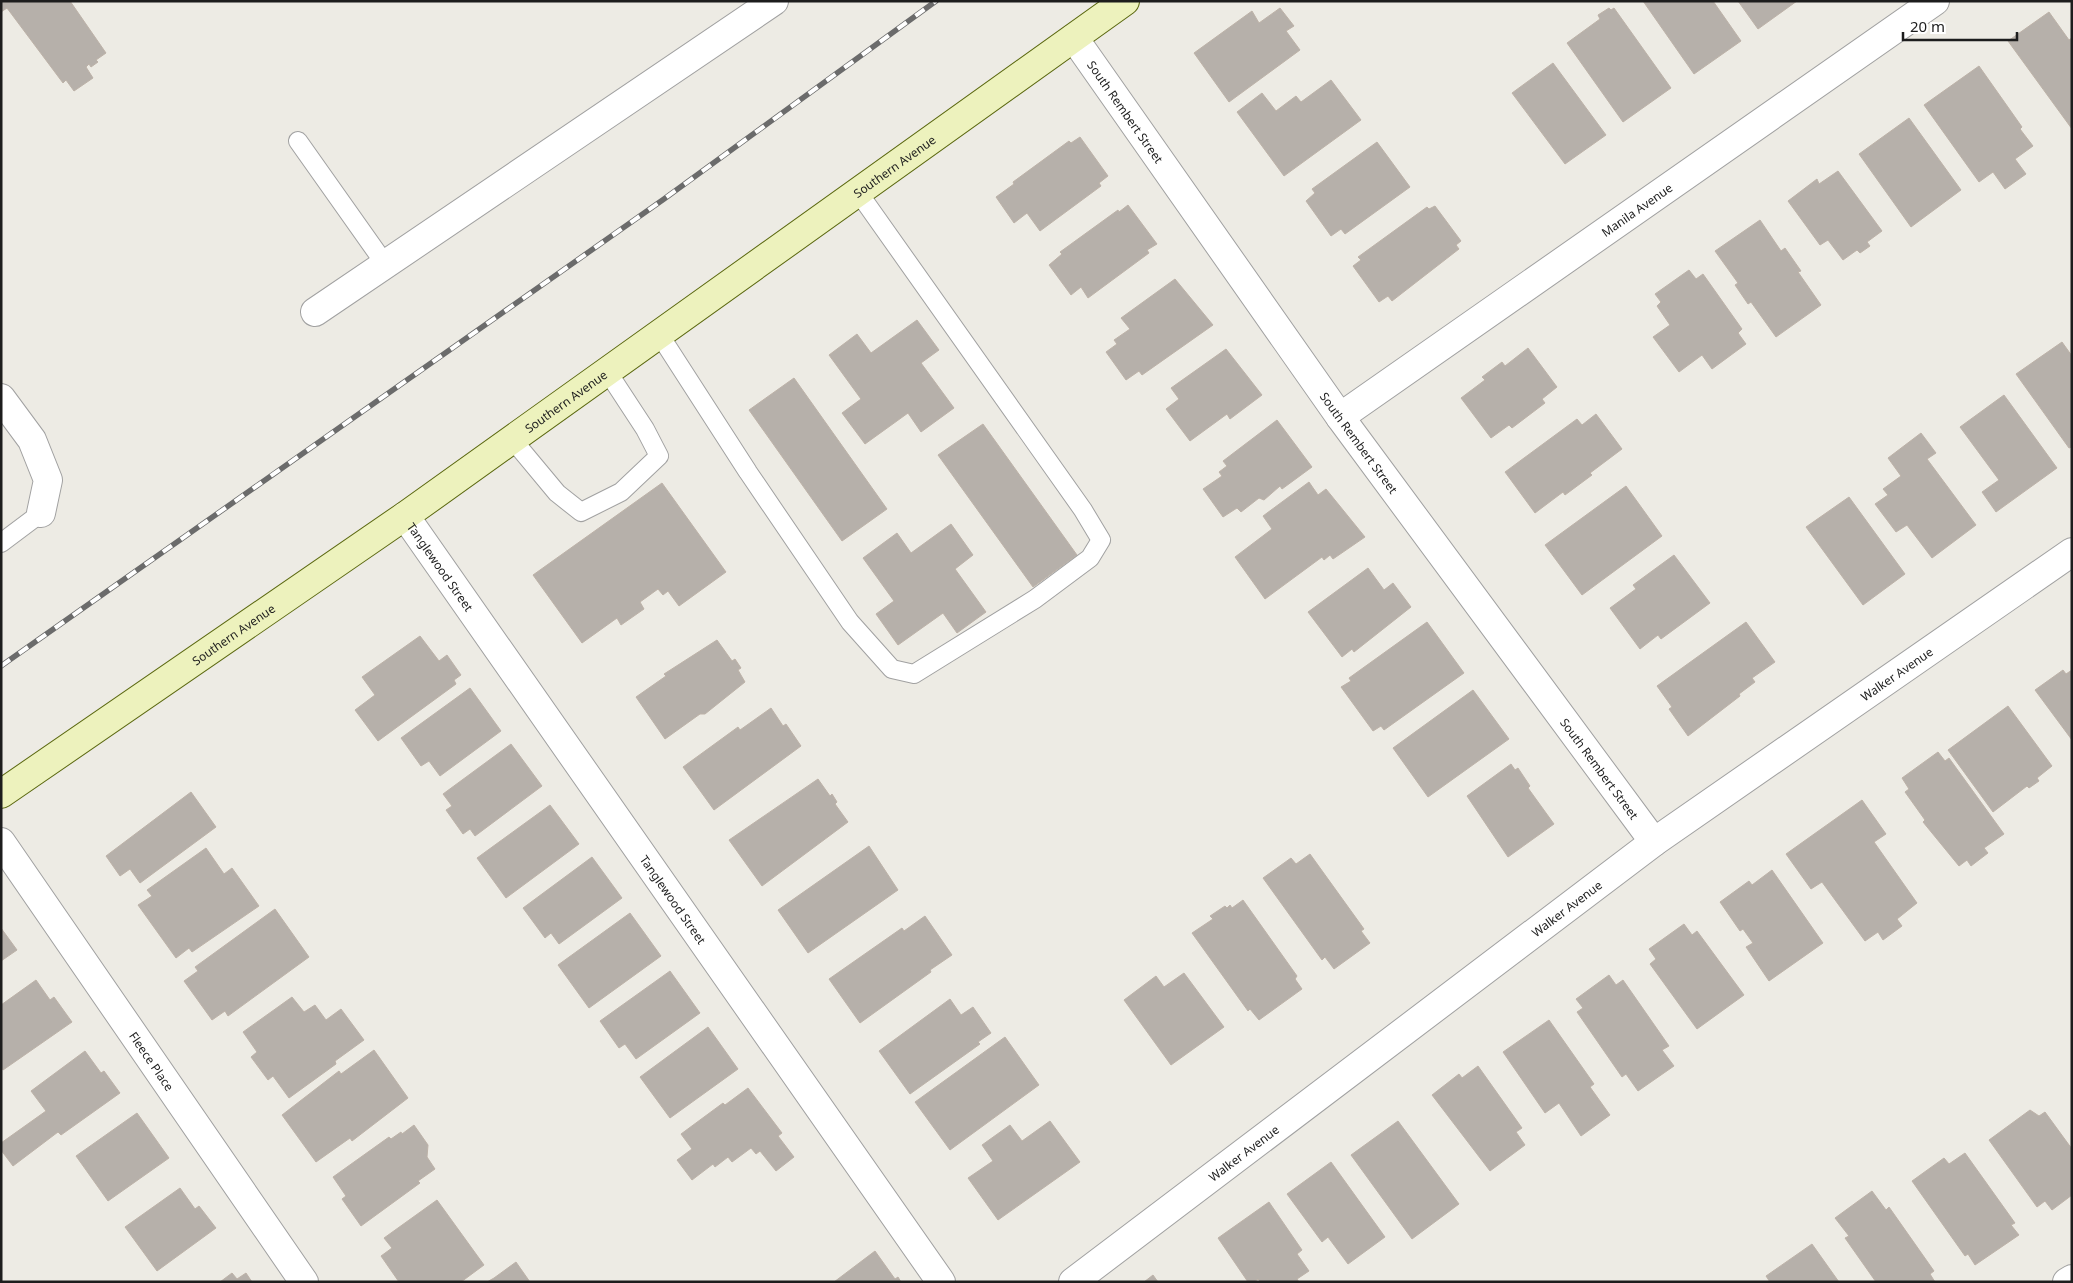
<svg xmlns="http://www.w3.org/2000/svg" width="2073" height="1283" font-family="'Noto Sans',sans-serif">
<rect width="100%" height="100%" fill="#edebe4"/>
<g fill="#b6b0aa" stroke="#bdb2a8">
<polygon points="1,1 70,1 106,53 96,60 98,62 91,67 89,64 86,67 93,78 74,91 66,80 63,83 7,8 1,12"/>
<polygon points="1643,1 1713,1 1741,41 1694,74"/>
<polygon points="1738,1 1797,1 1758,29"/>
<polygon points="1280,8 1294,26 1286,31 1300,50 1229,102 1194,53 1252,11 1259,23"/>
<polygon points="1609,8 1611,10 1614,8 1671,88 1623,122 1567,43 1600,19 1598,15"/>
<polygon points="2049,12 2069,40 2072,38 2072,129 2008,41"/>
<polygon points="1553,63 1606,135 1565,164 1512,93"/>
<polygon points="1979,66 2022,127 2020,129 2033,146 2015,159 2026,174 2005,189 1993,172 1979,182 1924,105"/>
<polygon points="1331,80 1361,120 1284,176 1237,112 1262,93 1276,111 1296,96 1301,102"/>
<polygon points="1909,118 1961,190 1911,227 1859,154"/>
<polygon points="1080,137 1108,176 1099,183 1101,186 1040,231 1027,213 1014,223 996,197 1014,184 1013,182 1069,141 1071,143"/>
<polygon points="1377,142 1410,187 1345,234 1341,229 1331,236 1306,201 1315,193 1312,189"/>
<polygon points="1838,171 1882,231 1867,242 1870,246 1860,253 1857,250 1843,260 1828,240 1820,245 1788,201 1817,179 1819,184"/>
<polygon points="1128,205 1157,244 1147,250 1149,253 1088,298 1081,287 1071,295 1049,265 1062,254 1060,252 1118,210 1119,212"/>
<polygon points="1435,206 1461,241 1456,245 1459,249 1392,301 1388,296 1379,302 1353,266 1361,260 1358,257 1427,207 1429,209"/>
<polygon points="1760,220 1781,251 1785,248 1801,271 1798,272 1821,305 1776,337 1751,302 1748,304 1735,285 1738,283 1715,251"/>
<polygon points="1689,270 1696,279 1703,274 1742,329 1738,333 1746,344 1712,369 1702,355 1679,372 1653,337 1670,325 1657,306 1661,302 1655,294"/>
<polygon points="1175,279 1213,325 1142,375 1139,371 1126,380 1106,352 1117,344 1114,340 1130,329 1121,318"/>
<polygon points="917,320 939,350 921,363 954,408 921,432 908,413 865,444 842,413 861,399 829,355 857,334 871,353"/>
<polygon points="2062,342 2072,356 2072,447 2069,448 2016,374"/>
<polygon points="1528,348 1557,387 1542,399 1545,403 1512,428 1509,425 1491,438 1461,398 1485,380 1482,377 1502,362 1505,366"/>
<polygon points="1226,349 1262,395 1230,419 1227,414 1190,441 1166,409 1179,399 1171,388"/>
<polygon points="794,378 887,509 842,541 749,410"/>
<polygon points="2004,395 2057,468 1996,512 1982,492 1999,480 1960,427"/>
<polygon points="1596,414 1622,449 1590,473 1592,475 1565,495 1563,492 1535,513 1505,472 1577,419 1582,425"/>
<polygon points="1277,420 1312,467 1282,489 1280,486 1264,500 1259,498 1241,512 1237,508 1223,517 1203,489 1222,476 1219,472 1227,466 1223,461"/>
<polygon points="983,424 1077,555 1033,587 938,455"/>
<polygon points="1921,433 1936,453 1927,459 1976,525 1932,558 1907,525 1896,532 1875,504 1888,495 1883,489 1901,476 1888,458"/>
<polygon points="1309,482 1318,495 1326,489 1365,537 1333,559 1330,555 1324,560 1322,557 1265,599 1235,557 1272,529 1263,516"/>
<polygon points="662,483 726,572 679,606 668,591 663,595 658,589 640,602 644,609 621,625 617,618 582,643 533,575"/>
<polygon points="1626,486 1662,536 1582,595 1545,545"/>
<polygon points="1849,497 1905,574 1863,605 1806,527"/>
<polygon points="951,524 973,555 955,569 986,612 957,633 943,613 898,645 876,614 894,601 863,558 897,533 911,553"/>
<polygon points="1674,555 1710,603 1661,639 1658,635 1640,649 1610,608 1636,589 1633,585"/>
<polygon points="1368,568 1384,590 1393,583 1411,607 1354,652 1352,649 1342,657 1308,612"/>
<polygon points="1427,622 1464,673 1384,730 1381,726 1373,731 1341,687 1351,681 1349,678"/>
<polygon points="1746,622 1775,662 1752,678 1755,682 1739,694 1740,696 1688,736 1669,709 1672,707 1657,686"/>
<polygon points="420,636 439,661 447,655 461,675 454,680 456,684 378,741 355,710 375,695 362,677"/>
<polygon points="717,640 732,661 735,659 741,668 738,670 745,682 705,714 700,714 665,739 636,697 666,676 664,674"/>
<polygon points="2063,670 2066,674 2072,670 2072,740 2035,690"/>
<polygon points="470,688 501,731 440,776 429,761 421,766 401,738"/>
<polygon points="1473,690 1509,739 1428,797 1393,748"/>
<polygon points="2008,706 2052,766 2037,778 2039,781 2029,788 2027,786 1993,812 1948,750"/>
<polygon points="771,708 783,726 786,724 801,746 714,810 683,767 738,727 740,730"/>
<polygon points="511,744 542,786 475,836 470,829 463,834 446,810 452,806 443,794"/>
<polygon points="1938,752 1945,761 1949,758 2004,834 1984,848 1988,853 1971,866 1967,860 1959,866 1923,822 1925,820 1905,792 1909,789 1902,778"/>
<polygon points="1511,764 1515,770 1518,768 1530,786 1528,788 1554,824 1508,857 1467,796"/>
<polygon points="818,779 830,796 832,794 837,802 835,804 848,822 762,886 729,840"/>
<polygon points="191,792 216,827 140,883 130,869 120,876 106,856"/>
<polygon points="1862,800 1886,834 1874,842 1917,903 1897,919 1902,926 1883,940 1878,932 1865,941 1822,882 1811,889 1786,854"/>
<polygon points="550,805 579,844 506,898 477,858"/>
<polygon points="869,846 898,890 808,953 778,910"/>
<polygon points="206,848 224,874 232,868 259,906 192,952 189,948 176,958 138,905 152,896 147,890"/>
<polygon points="1310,854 1364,929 1361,931 1370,943 1334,969 1325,957 1322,960 1263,878 1291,858 1296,864"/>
<polygon points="592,857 622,898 559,944 551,933 545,938 523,908"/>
<polygon points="1772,870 1823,943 1769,981 1746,947 1753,943 1743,929 1740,931 1720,902 1749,881 1752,885"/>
<polygon points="1243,900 1297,976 1295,979 1302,989 1259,1020 1250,1009 1248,1011 1192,933 1213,919 1210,916 1225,906 1227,908 1230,905 1232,908"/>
<polygon points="275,909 309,957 228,1016 225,1011 212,1020 184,981 198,971 195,967"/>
<polygon points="630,913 661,956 589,1008 558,965"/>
<polygon points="925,916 952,955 930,970 931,972 860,1023 829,979 902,928 904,931"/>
<polygon points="1684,924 1692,935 1697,931 1744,995 1697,1029 1650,964 1656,959 1649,949"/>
<polygon points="1,928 17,950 1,961"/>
<polygon points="670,971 700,1013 636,1059 625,1044 619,1048 600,1021"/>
<polygon points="1184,973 1224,1027 1171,1065 1124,1000 1156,976 1164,987"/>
<polygon points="1609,975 1616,985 1623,980 1669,1046 1662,1050 1674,1066 1638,1091 1626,1074 1622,1077 1577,1012 1583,1008 1576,999"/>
<polygon points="36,980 50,1000 54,997 72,1022 3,1070 1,1067 1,1005"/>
<polygon points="292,997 304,1012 315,1005 326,1020 341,1009 364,1040 335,1061 336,1064 289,1098 273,1076 268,1080 251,1057 257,1052 243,1032"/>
<polygon points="950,999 961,1015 973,1007 991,1033 978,1042 980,1044 910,1094 879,1051"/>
<polygon points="1549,1020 1594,1084 1590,1087 1610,1115 1581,1136 1559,1103 1545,1113 1503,1052"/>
<polygon points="708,1027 738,1069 670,1118 640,1077"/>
<polygon points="1005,1037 1039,1085 950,1150 915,1102"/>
<polygon points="374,1050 408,1098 352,1141 350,1138 316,1162 282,1115 339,1071 341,1074"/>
<polygon points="85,1051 101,1073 104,1071 120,1093 61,1135 58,1132 13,1166 1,1150 1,1143 46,1111 31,1091"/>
<polygon points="1478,1066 1522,1128 1516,1132 1525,1145 1490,1171 1432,1095 1459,1074 1462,1078"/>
<polygon points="748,1088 782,1133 778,1136 794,1157 776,1171 760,1151 756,1154 751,1148 732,1162 728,1157 715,1167 713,1164 692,1180 677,1160 692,1149 681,1134 723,1103 725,1105"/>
<polygon points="2030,1110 2039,1116 2045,1112 2072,1149 2072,1195 2052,1210 2045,1201 2037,1207 1989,1140"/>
<polygon points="137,1113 169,1158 108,1201 76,1156"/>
<polygon points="1050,1121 1080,1162 998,1220 968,1178 993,1161 982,1145 1010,1125 1022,1141"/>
<polygon points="1398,1121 1459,1204 1412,1239 1351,1155"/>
<polygon points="414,1125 428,1145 427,1157 435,1169 418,1181 420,1183 361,1226 342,1199 346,1196 333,1177 389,1137 391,1139 401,1132 402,1134"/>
<polygon points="1965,1153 2015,1223 2011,1225 2019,1235 1975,1265 1968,1254 1965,1256 1912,1181 1944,1158 1949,1164"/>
<polygon points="1331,1162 1385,1237 1348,1264 1328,1237 1322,1242 1287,1194"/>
<polygon points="180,1188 195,1209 199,1206 216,1228 157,1271 125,1227"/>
<polygon points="1872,1191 1886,1210 1889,1207 1934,1271 1930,1274 1935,1282 1876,1282 1845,1238 1849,1236 1835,1218"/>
<polygon points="437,1200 484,1265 461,1282 399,1282 381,1256 392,1248 384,1238"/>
<polygon points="1269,1202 1302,1250 1297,1254 1309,1271 1297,1279 1299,1282 1261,1282 1258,1279 1254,1282 1248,1282 1218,1238"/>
<polygon points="1812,1244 1839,1282 1770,1282 1766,1276"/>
<polygon points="875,1251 895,1279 898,1277 901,1282 834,1282"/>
<polygon points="516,1262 530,1282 487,1282 494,1278"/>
<polygon points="232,1273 237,1279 246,1273 252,1282 220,1282"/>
<polygon points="1153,1275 1158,1282 1144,1282"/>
</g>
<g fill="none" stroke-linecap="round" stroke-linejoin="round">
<g stroke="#a1a1a1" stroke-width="20">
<g id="service">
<polyline points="298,141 385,264"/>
<polyline points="659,334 748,472 850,622 892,669 914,674 1035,599 1090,558 1101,540 1083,510 858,192"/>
<polyline points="512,439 557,493 581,512 621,492 659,456 645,429 607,371"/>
<polyline points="1,543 41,513"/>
</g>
</g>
<g stroke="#a1a1a1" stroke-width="30">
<g id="minor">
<path id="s1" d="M1074 38 1340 417 1654 842"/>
<polyline points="315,312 774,1"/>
<polyline points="1,398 32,440 48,480 41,513"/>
<path id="s2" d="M1340 417 1935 1"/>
<path id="s3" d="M405 516 941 1282"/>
<path id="s4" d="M1 842 304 1282"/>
<path id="s5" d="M1073 1282 1654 842 2072 552"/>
<polyline points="2067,1282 2072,1279"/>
</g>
</g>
<g stroke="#5b6810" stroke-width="30">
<g id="secondary">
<path id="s6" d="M1 794 405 516 1125 1"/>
</g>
</g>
<use href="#service" stroke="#fff" stroke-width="18"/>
<use href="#minor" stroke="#fff" stroke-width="28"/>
<use href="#secondary" stroke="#edf2bd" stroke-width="28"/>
<g stroke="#6b6b6b" stroke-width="5.5">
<polyline id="rail" points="1,666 664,199 936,1"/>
</g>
<use href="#rail" stroke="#fff" stroke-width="4" stroke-dasharray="11" stroke-linecap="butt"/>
</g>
<g text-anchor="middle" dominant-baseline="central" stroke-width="4.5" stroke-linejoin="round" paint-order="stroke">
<g font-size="12" fill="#1d1d1d" stroke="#fff">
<text stroke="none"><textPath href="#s1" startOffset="90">South Rembert Street</textPath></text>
<text stroke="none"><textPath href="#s6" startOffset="1092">Southern Avenue</textPath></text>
<text stroke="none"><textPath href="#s2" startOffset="362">Manila Avenue</textPath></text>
<text stroke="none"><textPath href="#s6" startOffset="688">Southern Avenue</textPath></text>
<text stroke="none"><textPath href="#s1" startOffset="495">South Rembert Street</textPath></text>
<text stroke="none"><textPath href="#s3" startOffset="62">Tanglewood Street</textPath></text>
<text stroke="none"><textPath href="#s6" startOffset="282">Southern Avenue</textPath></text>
<text stroke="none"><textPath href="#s5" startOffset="1024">Walker Avenue</textPath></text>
<text stroke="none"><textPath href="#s1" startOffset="900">South Rembert Street</textPath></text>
<text stroke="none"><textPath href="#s3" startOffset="468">Tanglewood Street</textPath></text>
<text stroke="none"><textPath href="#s5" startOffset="619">Walker Avenue</textPath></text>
<text stroke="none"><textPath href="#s4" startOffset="266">Fleece Place</textPath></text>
<text stroke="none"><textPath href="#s5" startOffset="214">Walker Avenue</textPath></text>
</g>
</g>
<rect width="2073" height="1283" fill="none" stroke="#1d1d1d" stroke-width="5"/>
<path d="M1903 32v8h114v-8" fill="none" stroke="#1d1d1d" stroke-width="2.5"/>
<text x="1910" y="32" font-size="15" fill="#1d1d1d" stroke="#ffffff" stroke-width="4" paint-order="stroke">20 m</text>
</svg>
